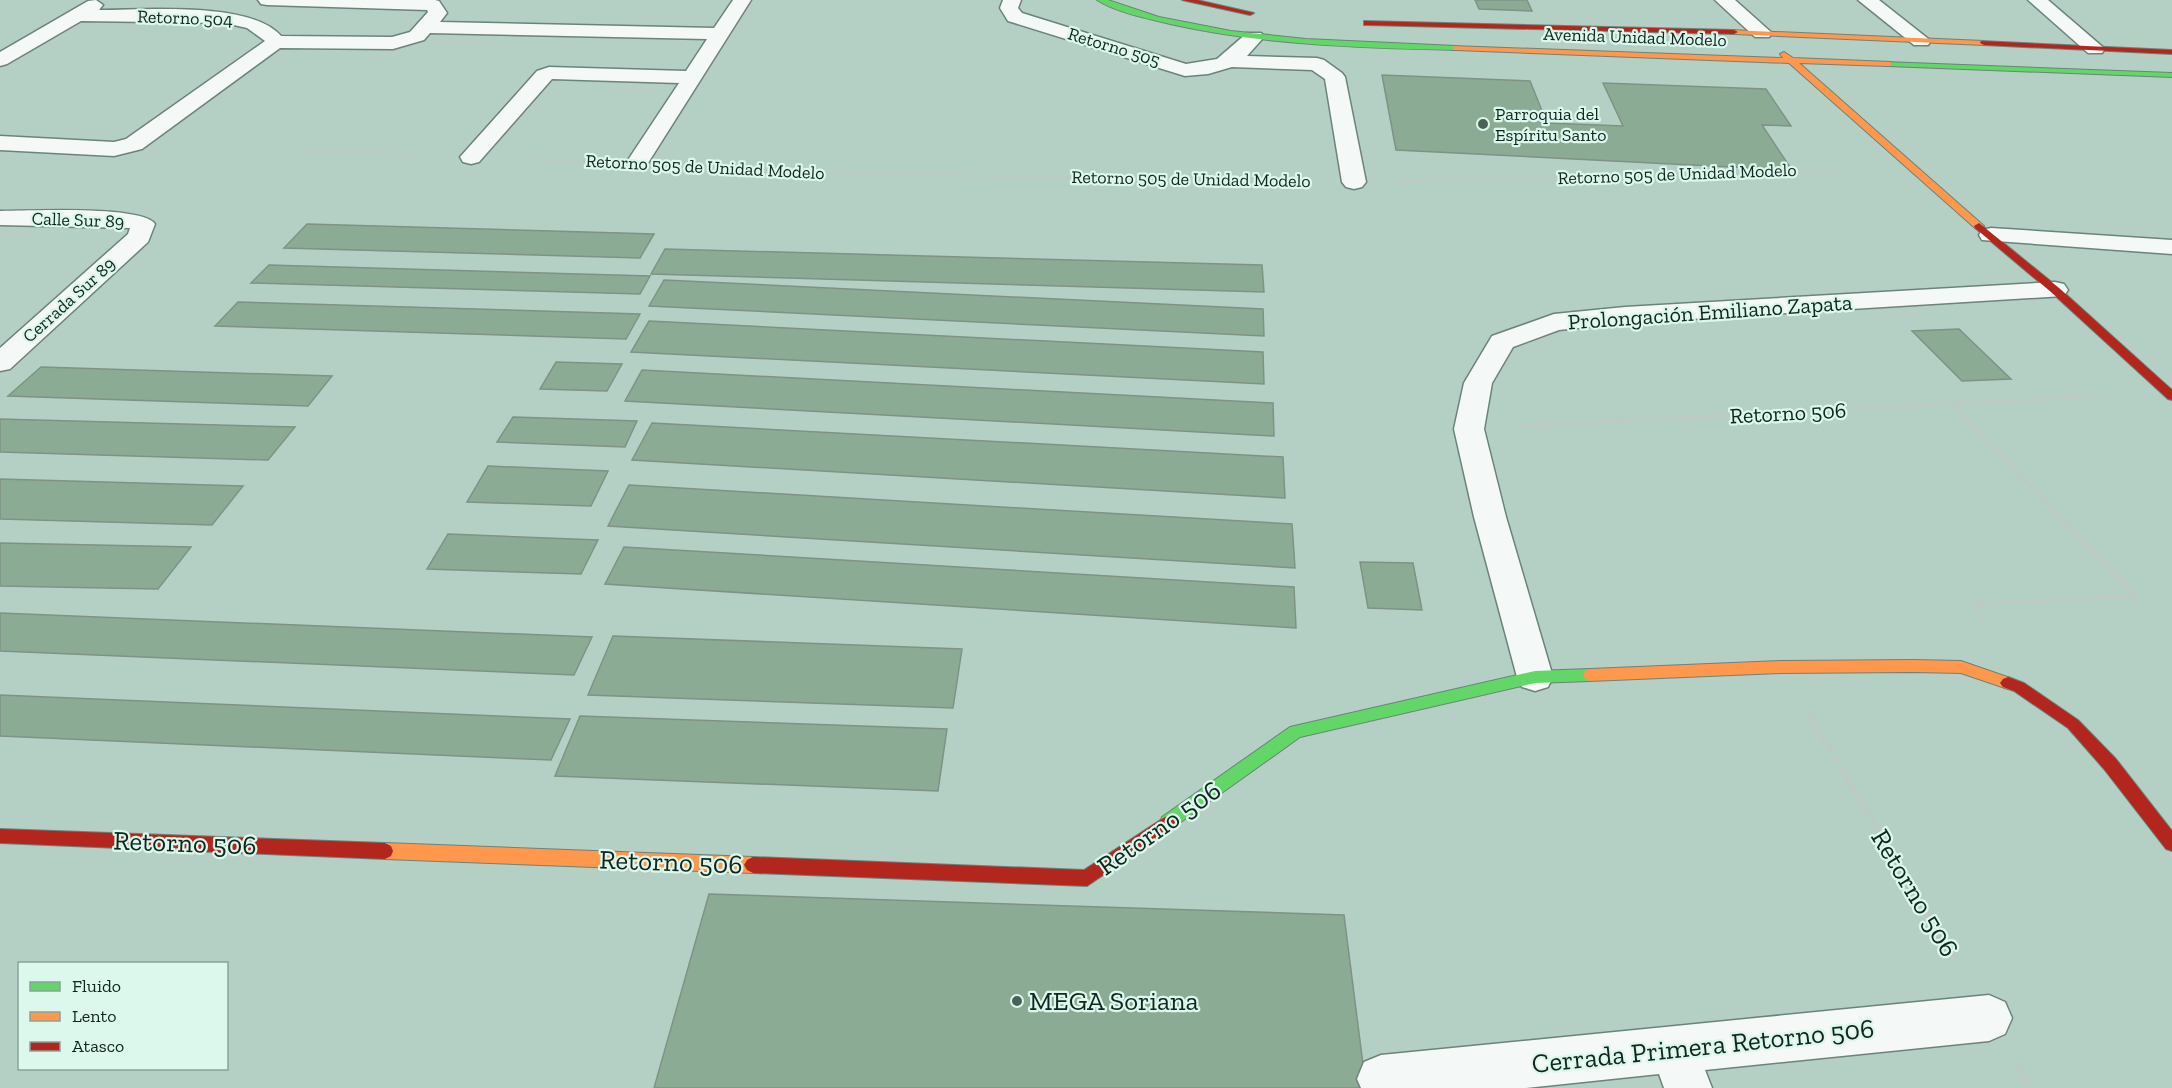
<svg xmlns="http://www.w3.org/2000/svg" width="2172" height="1088" font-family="'Zilla Slab',serif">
<rect width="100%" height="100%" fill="#b4d0c4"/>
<g fill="#8cab95" stroke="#7f9286" stroke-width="1.5">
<polygon points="1475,0 1527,0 1532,11 1479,9"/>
<polygon points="1382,75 1530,81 1547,123 1623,126 1603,83 1766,89 1791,126 1762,125 1792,170 1396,150"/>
<polygon points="307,224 654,234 640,258 284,248"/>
<polygon points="665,249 1262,265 1264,292 651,274"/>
<polygon points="269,265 650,276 640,294 251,283"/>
<polygon points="664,280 1263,309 1264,336 649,306"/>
<polygon points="238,302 640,314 626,339 215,326"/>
<polygon points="649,321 1263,352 1264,384 631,352"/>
<polygon points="1959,329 2011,379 1962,381 1912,331"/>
<polygon points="556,362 622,364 607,391 540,389"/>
<polygon points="41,367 332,376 308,406 8,396"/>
<polygon points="642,370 1273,403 1274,436 625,401"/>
<polygon points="513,417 637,421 625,447 497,442"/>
<polygon points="0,419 295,427 268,460 0,452"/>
<polygon points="652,423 1283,457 1285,498 632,460"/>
<polygon points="488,466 608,471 591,506 467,502"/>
<polygon points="0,479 243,486 212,525 0,519"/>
<polygon points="629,485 1292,524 1295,568 608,526"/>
<polygon points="448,534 598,540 581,574 427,569"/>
<polygon points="0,543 191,547 158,589 0,586"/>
<polygon points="624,547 1294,587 1296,628 605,584"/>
<polygon points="1360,562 1413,563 1422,610 1368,608"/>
<polygon points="0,613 592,637 574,675 0,651"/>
<polygon points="613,636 962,649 953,708 588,695"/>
<polygon points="0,695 570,719 551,760 0,736"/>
<polygon points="580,716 947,729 938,791 555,776"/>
<polygon points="709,894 1344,915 1366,1088 654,1088"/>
</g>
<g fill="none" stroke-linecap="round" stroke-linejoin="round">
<g stroke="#6c837a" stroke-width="3">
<g id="street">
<path d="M96 0 103 5 99 10C145 10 251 1 281 36L392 37 410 32 428 12 427 10 267 5 261 4 258 0H435L439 1 447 13 440 22 714 28 733 0H751L648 163 645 168 637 170 629 168 626 163 679 83 552 79 479 162 471 164 463 162 460 157 537 71 549 67 686 71 707 39 430 33 424 40 393 49 280 48 142 149 114 156 0 150V136L114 142 126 139 265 41 247 28 225 23 81 21 7 64 0 66V52L88 1Z"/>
<polygon points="1003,0 1021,0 1018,8 1022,13 1186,64 1217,59 1247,33 1261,33 1264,37 1247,56 1317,58 1324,60 1342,73 1345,77 1366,182 1362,187 1354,189 1346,187 1342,182 1325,79 1312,70 1232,67 1208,74 1185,76 1008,21 1000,8"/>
<polygon points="1715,0 1735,0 1772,33 1769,37 1755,37"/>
<polygon points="1858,0 1879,0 1931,41 1928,45 1914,45"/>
<polygon points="2028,0 2048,0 2105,49 2102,53 2088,53"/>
<path d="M0 211C27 211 142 205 155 224L148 242 10 369 0 371V348L128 234 130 228 0 225Z"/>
<polygon points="1991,228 2172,240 2172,254 1982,240 1979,235 1982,230"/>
<polygon points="2055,282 2064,284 2068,290 2064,296 1625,323 1559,330 1513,347 1492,383 1484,429 1506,517 1553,677 1548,687 1535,691 1522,687 1517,677 1474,517 1454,429 1464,383 1492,336 1554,314 1625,307"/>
<polygon points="1989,995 2005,1002 2012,1018 2005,1034 1989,1041 1705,1070 1712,1088 1664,1088 1659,1074 1526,1088 1361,1088 1357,1079 1364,1062 1381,1055"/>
</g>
</g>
<g stroke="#6c837a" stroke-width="2">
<g id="fast">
<path d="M1097 0H1108L1159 17 1231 31 1306 39 1456 46 1460 48 1456 50C1360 48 1264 45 1170 24 1149 19 1115 12 1097 0Z"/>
<polygon points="1885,62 2172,73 2172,77 1888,66 1885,66"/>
<polygon points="1590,669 1595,671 1597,675 1595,679 1590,681 1535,683 1300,737 1174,827 1168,829 1162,827 1160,822 1162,817 1290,727 1535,671"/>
</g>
</g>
<g stroke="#6c837a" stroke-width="2">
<g id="slow">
<polygon points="1731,30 1984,41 1988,43 1984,45 1734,34 1731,34"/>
<polygon points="1453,46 1783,58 1780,54 1784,52 1793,58 1891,62 1891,66 1888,66 1799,63 1984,226 1979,229 1975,228 1789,63 1456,50 1453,50"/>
<polygon points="1914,660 1961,661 2013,679 2016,683 2013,687 2008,689 1961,673 1914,672 1781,673 1590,681 1585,679 1583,675 1585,671 1590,669 1781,661"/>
<polygon points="385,843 753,857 759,860 762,865 759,870 753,873 385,859 379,856 377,851 379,846"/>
</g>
</g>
<g stroke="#6c837a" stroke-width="2">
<g id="jam">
<polygon points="1182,0 1197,0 1254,13 1250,15"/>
<polygon points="1364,21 1734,30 1738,32 1734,34 1367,25 1364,25"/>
<polygon points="1981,41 2172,50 2172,54 1984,45 1980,43"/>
<polygon points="1979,223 2059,288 2172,390 2172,400 2168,399 2051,292 1975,228 1974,226"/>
<polygon points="2008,677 2024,683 2078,720 2116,759 2172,831 2172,851 2166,849 2104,769 2068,728 2014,691 2003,687 2000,683 2003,679"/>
<polygon points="1168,815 1174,817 1176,822 1174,827 1087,886 753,873 747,870 744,865 747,860 753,857 1084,870"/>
<polygon points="0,829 385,843 391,846 393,851 391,856 385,859 0,843"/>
</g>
</g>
<g stroke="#bfc8c4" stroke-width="2" stroke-dasharray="4 1.5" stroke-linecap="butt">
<polyline points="302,150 426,155"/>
<polyline points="527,159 597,162"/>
<polyline points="686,166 863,174 1308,180"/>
<polyline points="1396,182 1848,170"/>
</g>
<g stroke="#bfc8c4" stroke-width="3" stroke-dasharray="4.5 2" stroke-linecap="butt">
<polyline points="1396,182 1421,181"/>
<polyline points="1953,405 1963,415"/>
<polyline points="1732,415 2103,396"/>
</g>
<g stroke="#bfc8c4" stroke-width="4" stroke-dasharray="6 3" stroke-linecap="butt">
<polyline points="1961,414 2136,596 1974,604 1984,623"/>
<polyline points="1518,426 1761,414"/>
</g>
<g stroke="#bfc8c4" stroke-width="4.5" stroke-dasharray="8 4" stroke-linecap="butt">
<polyline points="1809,714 1957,963"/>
<polyline points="2017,1065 2030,1088"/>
</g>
<use href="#street" fill="#f4f8f6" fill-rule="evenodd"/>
<use href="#fast" fill="#63d668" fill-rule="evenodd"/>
<use href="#slow" fill="#ff974d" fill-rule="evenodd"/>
<use href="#jam" fill="#b3261e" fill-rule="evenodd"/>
</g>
<g fill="#496157" stroke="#dcf7eb" stroke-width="2">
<circle cx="1483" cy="124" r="6"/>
<circle cx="1017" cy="1001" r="6"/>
</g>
<g text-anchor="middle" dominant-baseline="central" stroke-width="4.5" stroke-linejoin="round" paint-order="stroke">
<g font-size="18" fill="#10251d" stroke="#dcf7eb">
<text transform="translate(185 18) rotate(2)">Retorno 504</text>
<text transform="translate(1635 37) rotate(2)">Avenida Unidad Modelo</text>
<text transform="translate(1114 47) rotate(17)">Retorno 505</text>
<text transform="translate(705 167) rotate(3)">Retorno 505 de Unidad Modelo</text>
<text transform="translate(1677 174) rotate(-2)">Retorno 505 de Unidad Modelo</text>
<text transform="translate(1191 179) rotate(1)">Retorno 505 de Unidad Modelo</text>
<text transform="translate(78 220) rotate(2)">Calle Sur 89</text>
<text transform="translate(69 300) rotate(-42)">Cerrada Sur 89</text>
</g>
<g font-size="18" fill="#10251d" stroke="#dcf7eb" text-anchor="start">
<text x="1495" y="114">Parroquia del<tspan x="1495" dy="21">Espíritu Santo</tspan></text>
</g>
<g font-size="22" fill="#10251d" stroke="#dcf7eb">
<text transform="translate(1710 312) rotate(-4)">Prolongación Emiliano Zapata</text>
<text transform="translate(1788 413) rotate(-3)">Retorno 506</text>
</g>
<g font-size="27" fill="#10251d" stroke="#dcf7eb">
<text transform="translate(1159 828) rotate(-35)">Retorno 506</text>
<text transform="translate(185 843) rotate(2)">Retorno 506</text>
<text transform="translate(671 862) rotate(2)">Retorno 506</text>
<text transform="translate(1915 893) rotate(59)">Retorno 506</text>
<text transform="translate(1703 1046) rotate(-6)">Cerrada Primera Retorno 506</text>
</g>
<g font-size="27" fill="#10251d" stroke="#dcf7eb" text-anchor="start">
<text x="1029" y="1001">MEGA Soriana</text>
</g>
</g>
<rect x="18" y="962" width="210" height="108" fill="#dcf7eb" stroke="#8aa399" stroke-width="1.5"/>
<rect x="30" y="982" width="30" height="9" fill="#63d668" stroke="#8aa399" stroke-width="1.5"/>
<text x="72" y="992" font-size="18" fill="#10251d">Fluido</text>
<rect x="30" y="1012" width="30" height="9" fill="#ff974d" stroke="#8aa399" stroke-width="1.5"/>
<text x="72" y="1022" font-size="18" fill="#10251d">Lento</text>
<rect x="30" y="1042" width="30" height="9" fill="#b3261e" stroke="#8aa399" stroke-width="1.5"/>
<text x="72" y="1052" font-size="18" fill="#10251d">Atasco</text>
</svg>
